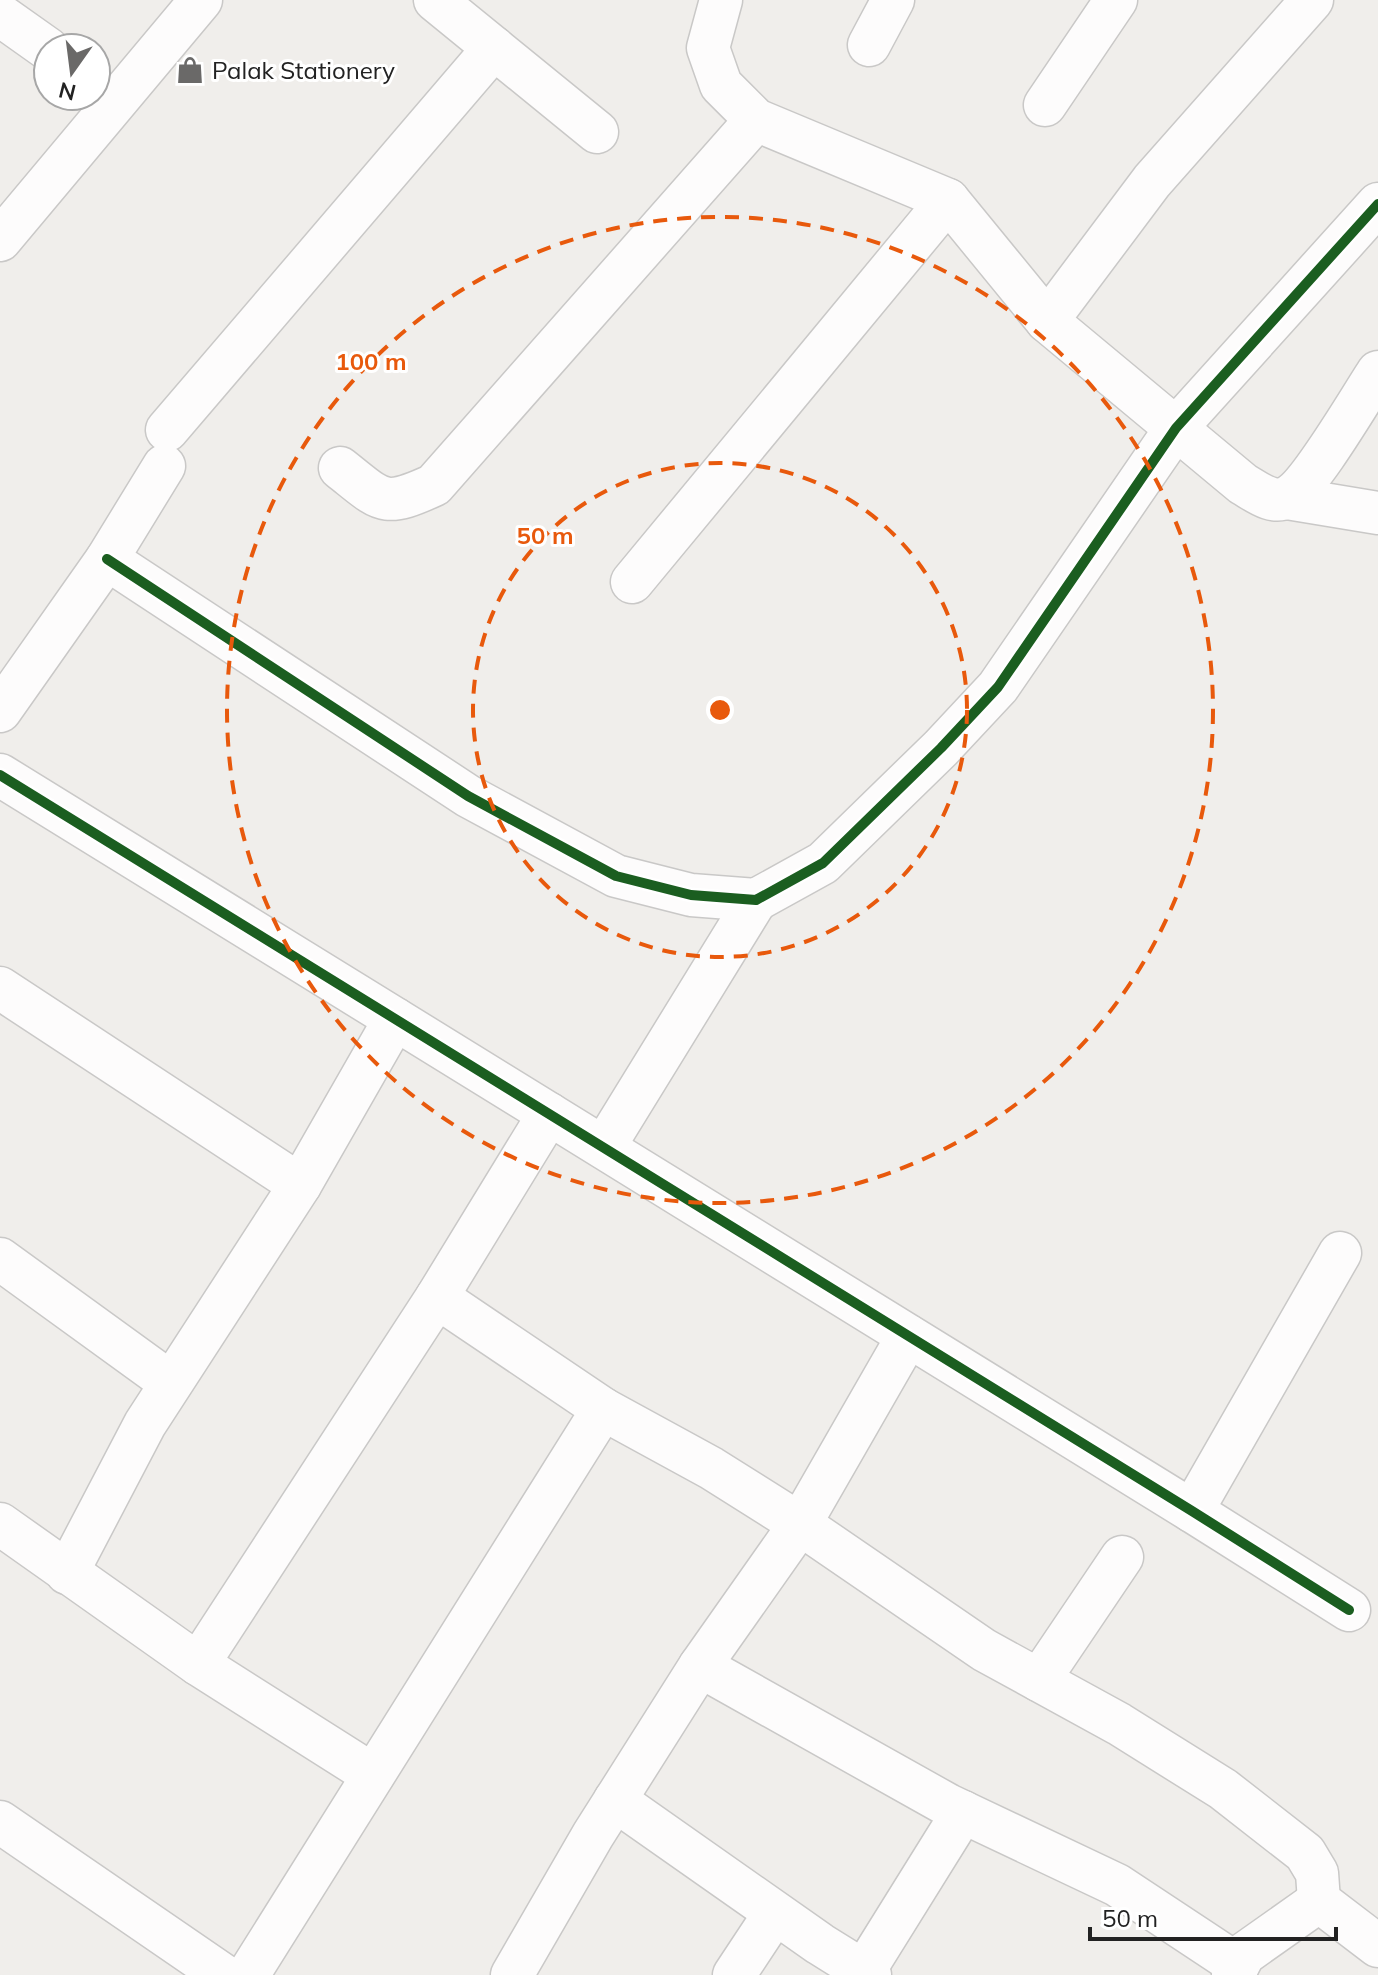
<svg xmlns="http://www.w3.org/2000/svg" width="1378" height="1975" font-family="Mulish,sans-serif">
<rect width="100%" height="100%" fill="#f0eeeb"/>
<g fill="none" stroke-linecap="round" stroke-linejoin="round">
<g stroke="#c9c8c7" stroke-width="45">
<g id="minor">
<polyline points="435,0 597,132"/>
<path d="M721 0 708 48 721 85 756 120 948 200 1047 321 1243 484C1257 492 1272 505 1288 497 1310 486 1362 396 1378 372"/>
<polyline points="0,15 48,49"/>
<polyline points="869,45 893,0"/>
<polyline points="1045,105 1116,0"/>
<polyline points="0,240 201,0"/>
<polyline points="1047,321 1152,181 1312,0"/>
<polyline points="167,430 494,48"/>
<path d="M340 468C382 501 382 509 434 485L756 120"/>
<polyline points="1287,498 1378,513"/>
<polyline points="107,559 468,796 616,876 691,895 756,900 823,863 941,748 998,687 1176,428 1378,204"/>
<polyline points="632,582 948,200"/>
<polyline points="0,711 107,559 164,466"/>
<polyline points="0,775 1192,1511 1349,1610"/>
<polyline points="0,988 300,1185"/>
<polyline points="604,1147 756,900"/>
<polyline points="0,1259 171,1383"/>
<polyline points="603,1409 711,1468 800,1524 984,1650 1119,1724 1223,1789 1305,1853 1317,1873 1319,1901 1378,1946"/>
<polyline points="1192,1511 1340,1253"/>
<polyline points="0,1524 198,1664 437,1297 549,1114"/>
<polyline points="67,1573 145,1424 300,1185 395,1019"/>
<polyline points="198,1664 373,1775"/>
<polyline points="700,1666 948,1805 1117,1885 1238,1965"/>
<polyline points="1039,1680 1122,1557"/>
<polyline points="615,1800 820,1944 870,1975"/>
<polyline points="0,1822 223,1975"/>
<polyline points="864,1971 963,1812"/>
<polyline points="248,1975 603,1409 437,1297"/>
<polyline points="512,1975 593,1835 700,1666 800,1524 908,1336"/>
<polyline points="734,1975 775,1913"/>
<polyline points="1233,1975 1244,1954 1319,1901"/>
</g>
</g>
<use href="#minor" stroke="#fdfcfc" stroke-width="42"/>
<g stroke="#fff" stroke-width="15">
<g id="cycleway">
<polyline points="107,559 468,796 616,876 691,895 756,900 823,863 941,748 998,687 1176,428 1378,204"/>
<polyline points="0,775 1192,1511 1349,1610"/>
</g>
</g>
<use href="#cycleway" stroke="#1b5e20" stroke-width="10"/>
</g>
<g fill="none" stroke="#e8590c" stroke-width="4" stroke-dasharray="14 10">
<circle cx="720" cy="710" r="247"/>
<circle cx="720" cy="710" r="493"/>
</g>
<defs>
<g id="shop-bare" transform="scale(2.16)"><path d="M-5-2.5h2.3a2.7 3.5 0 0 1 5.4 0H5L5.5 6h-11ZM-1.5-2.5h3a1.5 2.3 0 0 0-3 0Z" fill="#6a6968" stroke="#fff" stroke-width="2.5" paint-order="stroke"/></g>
</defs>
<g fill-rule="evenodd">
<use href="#shop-bare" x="190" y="70"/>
</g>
<g text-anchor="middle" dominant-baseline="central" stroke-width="6" stroke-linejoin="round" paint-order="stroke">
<g font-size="24" fill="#222" stroke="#fff" text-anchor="start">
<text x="212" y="70">Palak Stationery</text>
</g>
</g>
<circle cx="720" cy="710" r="12" fill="#e8590c" stroke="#fff" stroke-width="4"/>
<g font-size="24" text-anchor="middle" font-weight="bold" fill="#e8590c" stroke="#fff" stroke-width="6" stroke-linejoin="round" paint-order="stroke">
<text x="371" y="370">100 m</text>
<text x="545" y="544">50 m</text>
</g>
<g transform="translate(72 72) rotate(194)"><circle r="38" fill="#ffffff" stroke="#a7a7a7" stroke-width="2"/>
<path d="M0-6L14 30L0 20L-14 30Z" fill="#6a6968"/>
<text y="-12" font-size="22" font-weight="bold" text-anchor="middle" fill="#222222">N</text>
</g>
<path d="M1090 1927v12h246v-12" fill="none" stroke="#222222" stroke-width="4"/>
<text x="1102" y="1927" font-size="24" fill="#222222" stroke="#ffffff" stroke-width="6" paint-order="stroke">50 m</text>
</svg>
